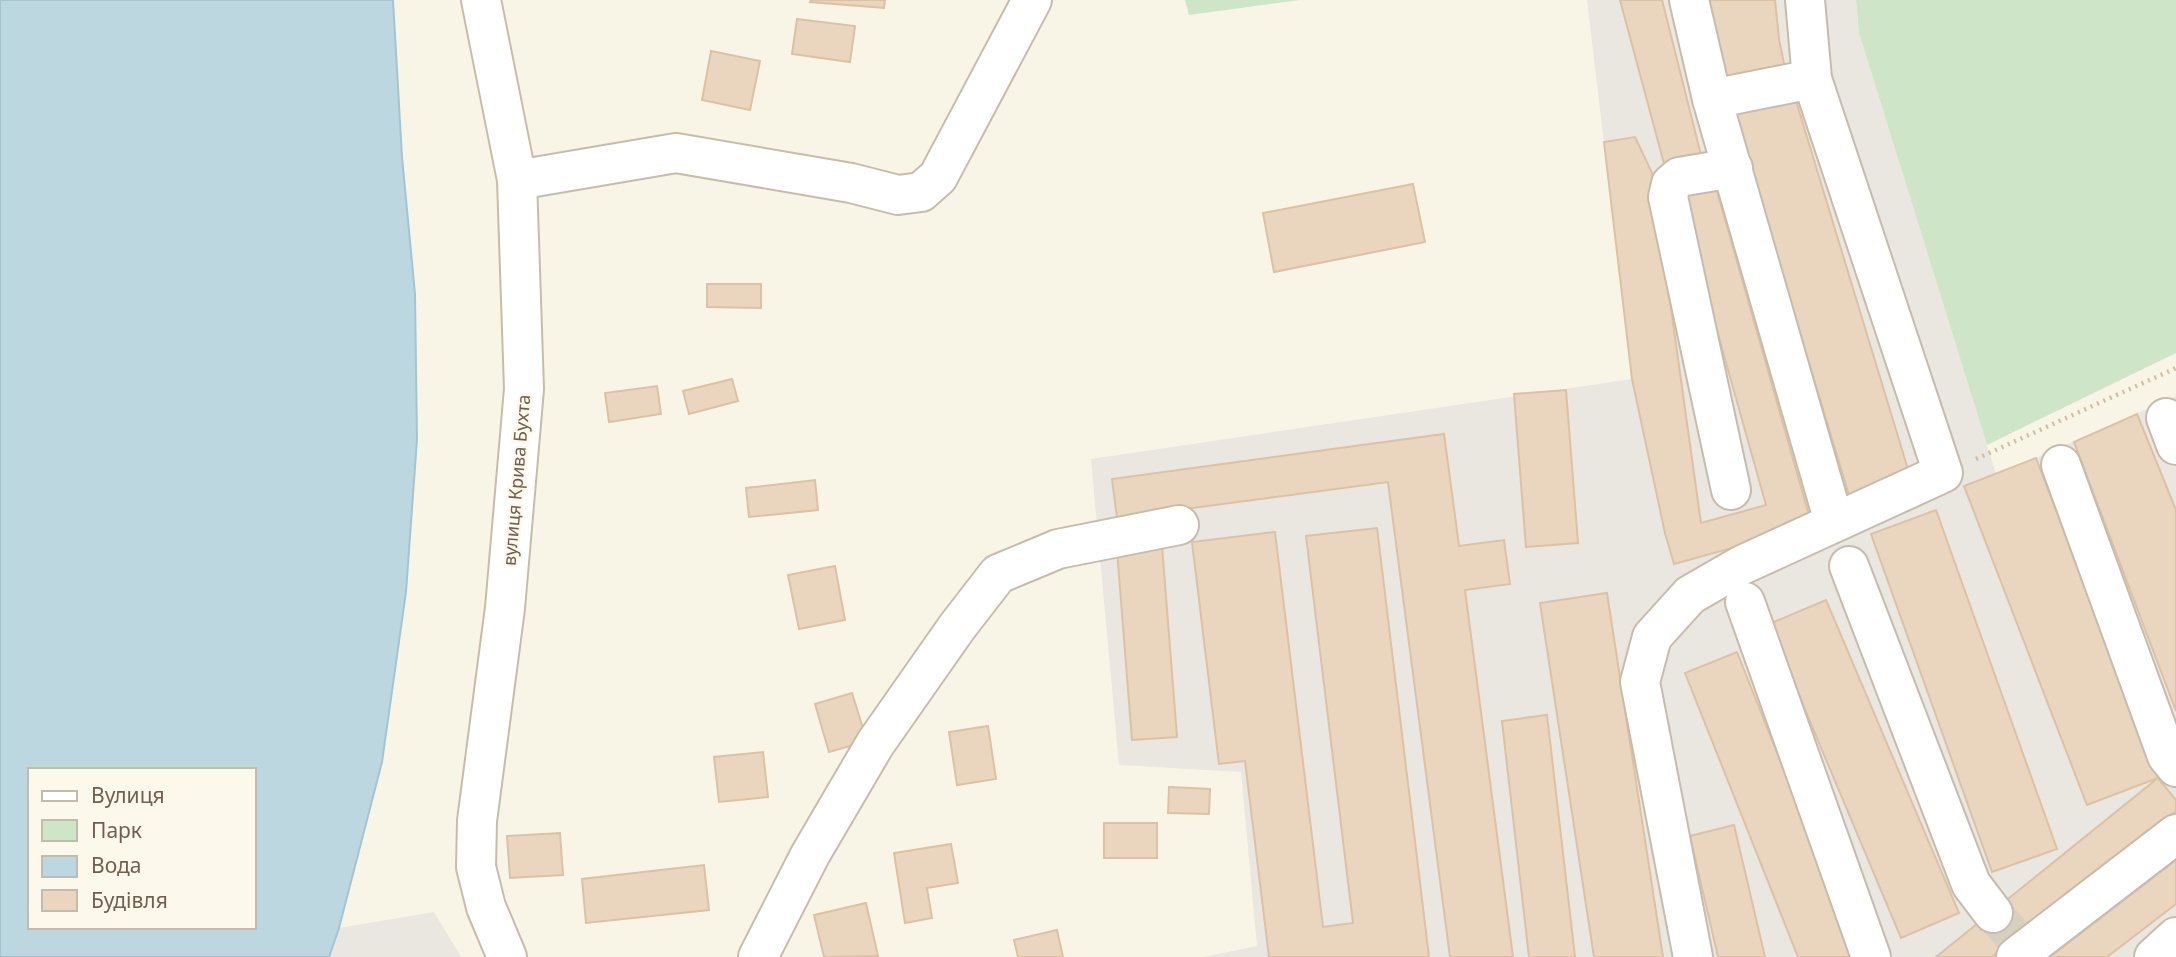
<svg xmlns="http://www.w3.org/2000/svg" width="2176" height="957" font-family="'Noto Sans',sans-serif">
<rect width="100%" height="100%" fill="#f9f5e6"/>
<g fill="#eae6e0">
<polygon points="1587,0 1856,0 1859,33 1996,474 2036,458 2176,396 2176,957 1203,957 1257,946 1241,772 1119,765 1091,459 1632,379"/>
<polygon points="434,912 461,957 329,957 339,928"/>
</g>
<g fill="#cfe5c7">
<polygon points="1185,0 1300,0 1189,15"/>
<polygon points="1856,0 2176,0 2176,353 1987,445 1859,33"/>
</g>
<path fill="#bdd7e1" stroke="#a5c4d1" stroke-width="2" fill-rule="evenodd" d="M0 0H393L402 157 415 294 417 439 406 592 382 762 339 928 329 957H0ZM30 770H254V927H30Z"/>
<g fill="#ead6bf" stroke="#dcc1a4" stroke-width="2">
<polygon points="811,0 885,0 884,8 810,2"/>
<polygon points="1620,0 1662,0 1703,163 1666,171"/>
<polygon points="1707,0 1775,0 1779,39 1787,78 1720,85"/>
<polygon points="797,19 855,26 850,62 792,54"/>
<polygon points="711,51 760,61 750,110 702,100"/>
<polygon points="1793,91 1910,476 1849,495 1732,109"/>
<polygon points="1635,137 1652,173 1701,523 1766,505 1679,195 1715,184 1812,526 1674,564 1665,533 1632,379 1604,142"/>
<polygon points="1413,184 1425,242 1274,272 1263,213"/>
<polygon points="707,284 761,284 761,308 707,307"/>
<polygon points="732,379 738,401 689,414 683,391"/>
<polygon points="657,386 661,414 609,422 605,393"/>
<polygon points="1566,390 1578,543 1526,547 1514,394"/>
<polygon points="2137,414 2176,510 2176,711 2074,442"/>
<polygon points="1444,434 1459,546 1504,540 1510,584 1465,590 1513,957 1450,957 1388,482 1117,518 1112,479"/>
<polygon points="2036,458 2158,778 2087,805 1964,486"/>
<polygon points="815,480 818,510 749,517 746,488"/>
<polygon points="1936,510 2057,849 1992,872 1871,534"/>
<polygon points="1377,528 1429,957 1269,957 1245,761 1219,764 1192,542 1275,532 1323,927 1353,923 1306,536"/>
<polygon points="1162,546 1177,737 1132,740 1117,550"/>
<polygon points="835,566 845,620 799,629 788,575"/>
<polygon points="1607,593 1663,957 1594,957 1540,603"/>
<polygon points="1826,600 1959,913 1901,938 1769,624"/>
<polygon points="1737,652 1858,957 1798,957 1685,673"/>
<polygon points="852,693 867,741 829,752 815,704"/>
<polygon points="1547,715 1575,957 1529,957 1502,721"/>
<polygon points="988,726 996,779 957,785 949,732"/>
<polygon points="763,752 768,797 719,802 714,757"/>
<polygon points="2158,778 2176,800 2176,811 1992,957 1936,957"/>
<polygon points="1169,787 1210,789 1209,814 1168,813"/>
<rect x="1104" y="823" width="53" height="35"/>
<polygon points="1734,825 1765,957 1718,957 1690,836"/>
<polygon points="560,833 563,875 510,878 507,836"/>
<polygon points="951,844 958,883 927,888 932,918 905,923 894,853"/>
<polygon points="2176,860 2176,904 2107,957 2050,957"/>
<polygon points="704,865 709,910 586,923 582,879"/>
<polygon points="866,903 878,956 824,957 814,915"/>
<polygon points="1057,930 1063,957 1018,957 1014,940"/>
</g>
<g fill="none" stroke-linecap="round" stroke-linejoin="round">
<polyline stroke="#d7d0c0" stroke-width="38" stroke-dasharray="38 19" stroke-linecap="butt" points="1993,913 2015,938"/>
<g stroke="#c7bcac" stroke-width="42">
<g id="minor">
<polyline points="481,0 517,180 524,389 505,608 477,821 476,867 486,907 507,957"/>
<polyline points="1689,0 1712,99 1834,522"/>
<polyline points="1712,99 1812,79"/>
<polyline points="517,180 676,153 851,183 898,195 921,192 938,177 1032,0"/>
<polyline points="2166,418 2176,445"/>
<polyline points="2061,465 2167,756 2176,767"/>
<polyline points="1731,490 1668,197 1671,184 1679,177 1733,168"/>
<polyline points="1849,566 1971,884 1993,913"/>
<polyline points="1745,602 1871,957"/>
<polyline points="758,957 810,855 875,744 957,627 998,574 1058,549 1179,525"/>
<polyline points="1693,957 1640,682 1652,637 1690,595 1742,565 1943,473 1812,79 1805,0"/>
<polyline points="2016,957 2176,834"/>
<polyline points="2154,957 2176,937"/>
</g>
</g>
<polyline stroke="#d0bca5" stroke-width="4.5" stroke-dasharray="2 5" stroke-linecap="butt" points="1976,459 2176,368"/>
<use href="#minor" stroke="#fff" stroke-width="38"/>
</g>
<g text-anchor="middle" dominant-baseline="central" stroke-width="5" stroke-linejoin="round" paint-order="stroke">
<g font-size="18" fill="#705f4e" stroke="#fdf8ec">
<text transform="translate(516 480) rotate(-85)">вулиця Крива Бухта</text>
</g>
</g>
<rect x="28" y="768" width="228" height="161" fill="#fdf8ec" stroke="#c5bbad" stroke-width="2"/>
<rect x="42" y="791" width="35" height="10" fill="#ffffff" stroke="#c5bbad" stroke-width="2"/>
<text x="91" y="803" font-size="21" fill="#705f4e">Вулиця</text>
<rect x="42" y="820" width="35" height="21" fill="#cfe5c7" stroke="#c5bbad" stroke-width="2"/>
<text x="91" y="838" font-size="21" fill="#705f4e">Парк</text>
<rect x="42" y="856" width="35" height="21" fill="#bdd7e1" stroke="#c5bbad" stroke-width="2"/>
<text x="91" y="873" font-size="21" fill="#705f4e">Вода</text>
<rect x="42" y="890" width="35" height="21" fill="#ead6bf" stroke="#c5bbad" stroke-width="2"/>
<text x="91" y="908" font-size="21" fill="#705f4e">Будівля</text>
</svg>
